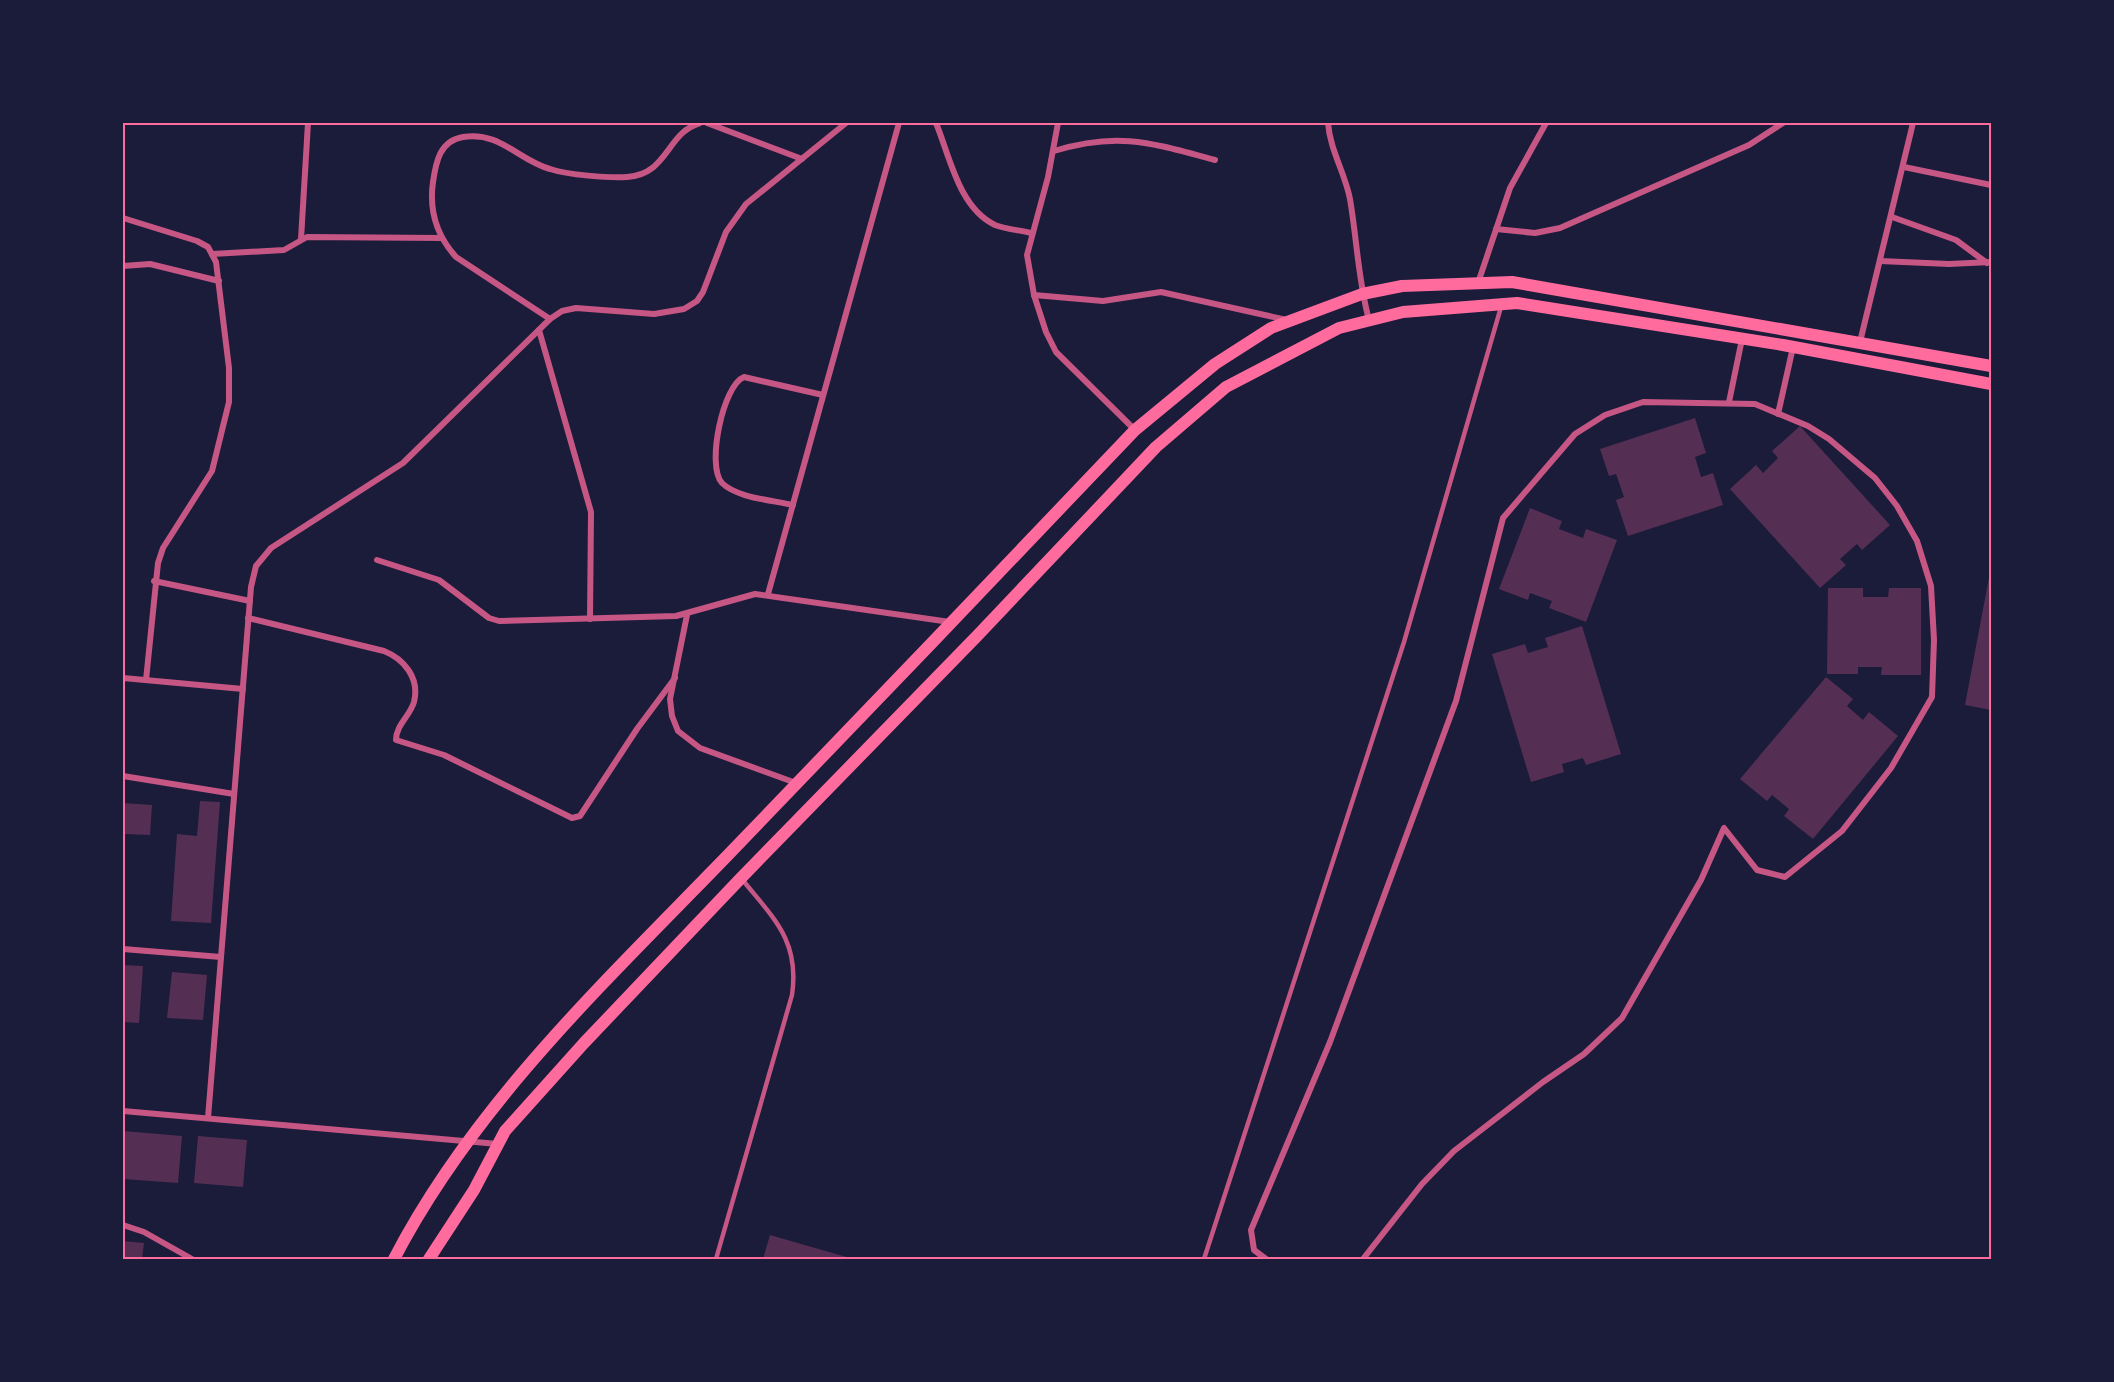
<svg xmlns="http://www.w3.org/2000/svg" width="2114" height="1382" font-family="'Roboto Serif',serif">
<rect width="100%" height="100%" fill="#1b1b3a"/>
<g fill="#542f53">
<polygon points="1695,418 1706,453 1695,457 1701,477 1713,473 1723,505 1628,536 1616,500 1624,497 1616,474 1609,476 1600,449"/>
<polygon points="1800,426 1890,525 1862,550 1857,544 1840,559 1846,565 1820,588 1730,489 1756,465 1763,473 1778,458 1772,451"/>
<polygon points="1530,508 1562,521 1559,529 1583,538 1586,529 1617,540 1586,622 1549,608 1552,601 1530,593 1528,600 1499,589"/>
<polygon points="1990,572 1991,572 1991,710 1965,705"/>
<polygon points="1828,588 1863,588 1863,597 1888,597 1889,588 1921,588 1921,675 1881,675 1882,667 1858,667 1858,674 1827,674"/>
<polygon points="1582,626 1621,754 1586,765 1583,758 1562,764 1564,772 1531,782 1492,654 1525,644 1528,653 1548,647 1545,638"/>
<polygon points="1826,677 1853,699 1847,706 1863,720 1869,712 1898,736 1813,839 1784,816 1789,809 1772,795 1767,801 1740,779"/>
<polygon points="200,801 220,802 211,923 171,921 177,834 197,836"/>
<polygon points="123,803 152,805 150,835 123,834"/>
<polygon points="123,965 143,966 139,1023 123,1022"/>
<polygon points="172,972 207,975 203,1020 167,1018"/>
<polygon points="123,1131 182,1136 178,1183 123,1179"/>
<polygon points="198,1136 247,1140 243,1187 194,1183"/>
<polygon points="770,1235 850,1258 850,1259 763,1259"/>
<polygon points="123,1241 144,1243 142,1259 123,1257"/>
</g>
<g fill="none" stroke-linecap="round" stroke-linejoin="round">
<g stroke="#c65784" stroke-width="4.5">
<path d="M716 1259 792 995C800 940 773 918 741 878"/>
<polyline points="1204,1259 1404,642 1501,307"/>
</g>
<g stroke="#c65784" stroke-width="6">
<polyline points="707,123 802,159"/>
<path d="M936 123C950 157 959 208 995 225 1005 229 1019 230 1031 233"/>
<polyline points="1058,123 1048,177 1027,255 1034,295 1046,332 1056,352 1135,430"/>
<path d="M1328 123C1330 150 1345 173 1350 199 1357 240 1358 280 1369 320"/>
<path d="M1054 151C1118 131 1152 143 1215 160"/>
<polyline points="1904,167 1991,185"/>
<polyline points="1892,217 1956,240 1987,263"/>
<polyline points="123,218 197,241 208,247 216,262 229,368 229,402 212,471 163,548 158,563 146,680"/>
<polyline points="1496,229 1535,233 1560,228 1749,145 1783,123"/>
<polyline points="301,239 308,123"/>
<polyline points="212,254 284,250 307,237 442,238"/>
<polyline points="1880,261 1949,264 1991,262"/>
<polyline points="123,266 150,264 219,281"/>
<polyline points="1478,283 1510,188 1546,123"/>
<polyline points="1034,295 1103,301 1161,292 1287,320"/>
<path d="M550 319 456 257C437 236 429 210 433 182 436 161 440 141 463 137 500 131 518 160 550 169 568 175 608 178 627 177 669 174 666 133 700 123"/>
<polyline points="539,330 591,512 590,619"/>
<polyline points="1860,342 1913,123"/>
<polyline points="1729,402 1742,339"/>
<polyline points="1778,414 1793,347"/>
<path d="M793 505C772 500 737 498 722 483 706 466 723 385 744 377L823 395"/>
<polyline points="377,560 439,580 489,618 499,621 676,616 755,594 950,622"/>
<polyline points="154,581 250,601"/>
<polyline points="768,594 899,123"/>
<polyline points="687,615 670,699 672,716 678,731 700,748 796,783"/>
<path d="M248 618 384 651C404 659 420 678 414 702 410 716 396 725 396 740L444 755 572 818 580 816 637 729 675 678"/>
<polyline points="123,678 243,689"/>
<polyline points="123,776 234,794"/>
<polyline points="123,949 221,957"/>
<polyline points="123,1111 498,1144"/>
<polyline points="208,1118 251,587 256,566 271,548 403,463 550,319 562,311 576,308 654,314 684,309 697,301 703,292 726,232 746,204 846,123"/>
<polyline points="123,1225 144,1232 192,1259"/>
<polyline points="1266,1259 1254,1250 1251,1230 1330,1042 1456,701 1503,518 1575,434 1605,415 1643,402 1755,404 1808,426 1829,439 1875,478 1897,506 1917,541 1931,586 1934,640 1932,697 1891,768 1842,831 1785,877 1757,870 1724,828 1701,880 1622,1018 1584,1054 1543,1082 1454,1151 1422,1184 1363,1259"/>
</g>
<g stroke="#ff6b9d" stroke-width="12">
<path d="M394 1259C475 1103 607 980 728 855 864 714 1000 572 1135 430L1215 364 1271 328 1362 294 1402 286 1512 282 1991 366"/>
<polyline points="429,1259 474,1190 505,1131 584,1043 741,878 977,636 1156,447 1226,387 1339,328 1403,312 1517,303 1783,345 1991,384"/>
</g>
</g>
<rect width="2114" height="1382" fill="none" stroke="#1b1b3a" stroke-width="249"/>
<rect x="124" y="124" width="1866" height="1134" fill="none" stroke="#ff6b9d" stroke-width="2"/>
</svg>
